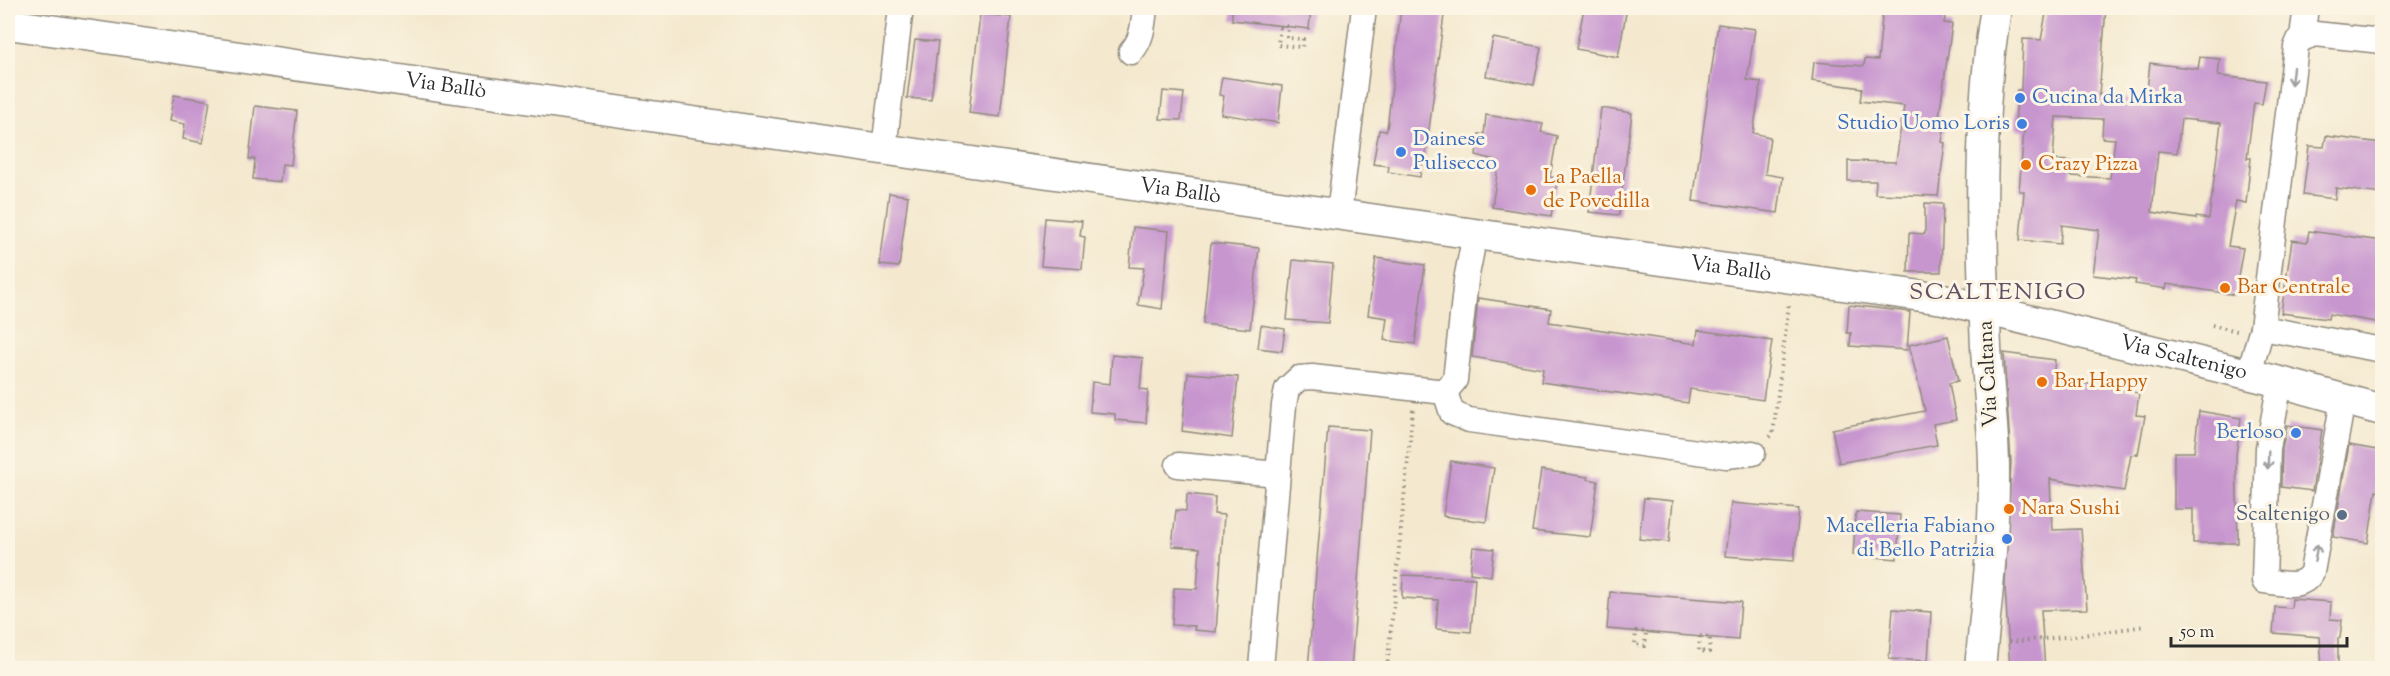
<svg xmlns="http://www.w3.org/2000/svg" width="2390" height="676" font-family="'Sorts Mill Goudy',serif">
<rect width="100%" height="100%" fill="#fcf5e5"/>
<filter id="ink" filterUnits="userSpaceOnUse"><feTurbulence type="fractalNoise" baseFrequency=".0167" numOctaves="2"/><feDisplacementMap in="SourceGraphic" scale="12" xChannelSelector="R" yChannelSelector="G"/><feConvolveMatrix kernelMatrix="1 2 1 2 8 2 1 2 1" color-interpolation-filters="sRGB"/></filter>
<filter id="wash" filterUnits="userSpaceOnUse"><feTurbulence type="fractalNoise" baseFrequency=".008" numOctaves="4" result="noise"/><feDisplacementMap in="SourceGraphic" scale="24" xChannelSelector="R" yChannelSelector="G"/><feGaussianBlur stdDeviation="1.35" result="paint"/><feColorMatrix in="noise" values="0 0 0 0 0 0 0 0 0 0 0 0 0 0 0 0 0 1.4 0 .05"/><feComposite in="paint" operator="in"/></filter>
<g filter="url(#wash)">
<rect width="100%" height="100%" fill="#f4e9cf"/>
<g id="blocks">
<g fill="#c796cf" fill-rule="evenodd">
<polygon points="1232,8 1311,8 1309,29 1232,20"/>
<polygon points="1401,8 1424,8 1423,12 1444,15 1425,160 1422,160 1420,177 1388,172 1389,166 1373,164 1379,130 1386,131 1387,129"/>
<polygon points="1584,8 1627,8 1618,57 1576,49"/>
<polygon points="1883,8 1947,8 1944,23 1952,24 1938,124 1945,125 1942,142 1945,143 1938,196 1875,194 1876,181 1848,181 1848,161 1896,162 1904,106 1860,101 1862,88 1812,81 1814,62 1864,66 1865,59 1878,60"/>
<path d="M2047 8H2106L2099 95H2107V98L2146 100 2150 63 2198 69 2200 57 2220 59 2218 76 2266 81 2262 104 2254 103 2247 158H2251L2246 203 2236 201 2228 246 2243 248 2235 295 2167 284 2166 289 2135 284 2136 280 2093 275 2099 230 2062 225 2060 244 2020 240 2024 191H2019L2024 130 2015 129 2017 90H2021L2023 39 2041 40ZM2056 117 2103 119 2102 138 2115 139 2110 178 2070 176 2071 161 2053 160ZM2181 119 2221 123 2209 219 2196 217V219L2152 212 2158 151 2177 153Z"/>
<polygon points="980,14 1011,17 1000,117 969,113"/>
<polygon points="1718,24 1755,29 1747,80 1761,82 1753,133 1770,137 1765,174 1783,177 1778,213 1693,201"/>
<polygon points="1493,38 1541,47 1534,85 1486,76"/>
<polygon points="915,40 938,42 931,100 907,98"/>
<polygon points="1222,77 1282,86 1278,123 1221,114 1224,96 1219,95"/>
<polygon points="1163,91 1184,93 1181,120 1160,119"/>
<polygon points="174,95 210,101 203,143 183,139 185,124 169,121"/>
<polygon points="255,106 297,111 291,165 282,164 280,182 253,179 255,159 249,159"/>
<polygon points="1601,108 1632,113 1619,215 1589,212"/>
<polygon points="1486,115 1543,124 1541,132 1557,136 1550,177 1558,178 1551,216 1492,207 1499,161 1476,155 1479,134 1484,135"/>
<polygon points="2326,136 2382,143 2382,194 2336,188 2335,199 2303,195 2309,146 2324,147"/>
<polygon points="889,193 908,196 899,267 880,265"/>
<polygon points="1925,203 1943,204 1941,272 1908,272 1909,233 1925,234"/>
<polygon points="1045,218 1082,221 1080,236 1085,237 1082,269 1041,266"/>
<polygon points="1133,227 1169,231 1162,309 1138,305 1144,268 1129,267"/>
<polygon points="2309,231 2382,241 2382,323 2329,314 2328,319 2281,313 2292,240 2307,242"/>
<polygon points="1211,243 1259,248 1250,329 1203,324"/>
<polygon points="1376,258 1425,265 1415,344 1384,340 1387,318 1368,315"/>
<polygon points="1293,260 1333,264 1328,323 1287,320"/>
<polygon points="1478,298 1551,309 1549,322 1696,344 1698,330 1772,341 1763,400 1690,389 1688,403 1541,382 1543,369 1472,357"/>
<polygon points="1849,305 1910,312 1907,350 1850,346 1851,333 1847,333"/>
<polygon points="1261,325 1285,329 1282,351 1258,348"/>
<polygon points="1948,336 1958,381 1949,383 1956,420 1933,424 1937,445 1839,463 1832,429 1925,411 1909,345"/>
<polygon points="2004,353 2055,360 2053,378 2139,393 2136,415 2145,416 2138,454 2131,455 2124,491 2050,479 2052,530 2081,529 2087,609 2041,610 2045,669 2010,669 2005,586 2011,462"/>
<polygon points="1112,355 1143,358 1140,389 1148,390 1146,423 1115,420 1115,414 1090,412 1092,382 1110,384"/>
<polygon points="1188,373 1238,377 1232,438 1182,431"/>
<polygon points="2199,411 2241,418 2236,455 2238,543 2193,543 2193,509 2174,509 2174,452 2194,452"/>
<polygon points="2287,425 2322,430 2312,491 2281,487 2282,449"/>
<polygon points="1328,427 1370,430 1351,669 1308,669"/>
<polygon points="2349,445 2382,451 2382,492 2376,491 2368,543 2333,537"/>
<polygon points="1451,461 1494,468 1486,522 1443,516"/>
<polygon points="1541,470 1588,477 1587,479 1598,481 1590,537 1532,531"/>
<polygon points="1187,494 1215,497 1214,514 1224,515 1216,632 1194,630 1195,626 1172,625 1174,588 1197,589 1200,548 1172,546 1176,510 1186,511"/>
<polygon points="1644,498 1673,501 1669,542 1639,539"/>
<polygon points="1731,503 1799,509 1794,561 1725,556"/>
<polygon points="1856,512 1900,515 1897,559 1853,555"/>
<polygon points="1473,547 1494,549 1491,576 1470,573"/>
<polygon points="1403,575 1475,578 1471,632 1436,629 1438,600 1402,598"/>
<polygon points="1610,592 1741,602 1738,640 1607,629"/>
<polygon points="2292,599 2331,602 2330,619 2342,620 2340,638 2338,638 2338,669 2322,669 2320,637 2273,633 2275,607 2291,608"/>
<polygon points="1893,609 1931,612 1928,661 1889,659"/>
</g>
</g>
</g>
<g filter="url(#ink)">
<use href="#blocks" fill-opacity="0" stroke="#908a7d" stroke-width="1.5"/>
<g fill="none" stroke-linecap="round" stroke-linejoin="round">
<g stroke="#908a7d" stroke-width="27">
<g id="minor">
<polyline points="2305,36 2303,29 2306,8"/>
<path d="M1131 52C1143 39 1143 24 1145 8"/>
<polyline points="884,149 901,8"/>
<polyline points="1339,214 1364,8"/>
<polyline points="2262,328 2296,47 2299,40 2315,34 2382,41"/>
<polyline points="2249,374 2262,328 2382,350"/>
<path d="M2280 382 2268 448 2264 581C2283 583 2302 590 2312 572L2343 400"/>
<polyline points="1445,392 1452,413 1469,420 1726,456 1753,453"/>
<polyline points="1445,392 1455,380 1466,280 1475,234"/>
<polyline points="1178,465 1278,474"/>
<polyline points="1261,668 1284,405 1287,389 1299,378 1312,377 1445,392"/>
</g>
</g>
<g stroke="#908a7d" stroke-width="33">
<g id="major">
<path id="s1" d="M8 24 1475 234 1943 299 2280 382 2382 410"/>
<path d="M1980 668C1986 605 1994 542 1994 478 1995 435 1988 391 1986 347 1981 235 1978 119 1996 8"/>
</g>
</g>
<g stroke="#908a7d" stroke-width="4" stroke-dasharray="1.5 4.5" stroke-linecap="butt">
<polygon points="1280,26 1288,26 1287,38 1303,39 1302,47 1278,45"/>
<polyline points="2212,325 2237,331"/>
<polyline points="1770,437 1773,434 1789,303"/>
<polygon points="1636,631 1646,632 1645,646 1635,645"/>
<polygon points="1700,636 1710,637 1709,652 1699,651"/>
<polyline points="2009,642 2076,636 2145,626"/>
<polyline points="1387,668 1413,409"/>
</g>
<use href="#minor" stroke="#fff" stroke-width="24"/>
<use href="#major" stroke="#fff" stroke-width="30"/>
</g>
<defs><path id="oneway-shaft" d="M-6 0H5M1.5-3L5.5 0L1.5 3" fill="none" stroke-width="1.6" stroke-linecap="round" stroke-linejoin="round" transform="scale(1.5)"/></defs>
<g stroke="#a0a0a0">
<use href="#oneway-shaft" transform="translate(2292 76) rotate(97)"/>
<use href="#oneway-shaft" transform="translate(2268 460) rotate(92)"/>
<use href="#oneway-shaft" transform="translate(2316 553) rotate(-80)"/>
</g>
</g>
<g fill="#3f7fe0" stroke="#fcf5e5" stroke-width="2">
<circle cx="2020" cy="98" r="6"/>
<circle cx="2022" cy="124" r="6"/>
<circle cx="1401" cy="152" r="6"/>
<circle cx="2296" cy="433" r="6"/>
<circle cx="2007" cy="539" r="6"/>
</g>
<g fill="#e8710a" stroke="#fcf5e5" stroke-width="2">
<circle cx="2026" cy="165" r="6"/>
<circle cx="1531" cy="190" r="6"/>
<circle cx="2225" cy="288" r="6"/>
<circle cx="2042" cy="382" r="6"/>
<circle cx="2009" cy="509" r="6"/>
</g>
<circle fill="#5c6f8a" stroke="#fcf5e5" stroke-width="2" cx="2342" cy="515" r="6"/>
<g text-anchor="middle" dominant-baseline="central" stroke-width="6" stroke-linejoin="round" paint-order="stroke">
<g font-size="21" fill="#2b2b2b" stroke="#fcf5e5">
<text stroke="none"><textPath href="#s1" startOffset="442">Via Ballò</textPath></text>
<text stroke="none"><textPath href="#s1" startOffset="1184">Via Ballò</textPath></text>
<text stroke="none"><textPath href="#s1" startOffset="1740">Via Ballò</textPath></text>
<text stroke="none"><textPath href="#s1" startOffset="2202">Via Scaltenigo</textPath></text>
<text transform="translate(1989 374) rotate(-93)">Via Caltana</text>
</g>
<g font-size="21" fill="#366cbe" stroke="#fcf5e5" text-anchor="end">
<text x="2032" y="98" text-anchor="start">Cucina da Mirka</text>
<text x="2010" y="124">Studio Uomo Loris</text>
<text x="1413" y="140" text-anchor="start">Dainese<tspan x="1413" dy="24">Pulisecco</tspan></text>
<text x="2284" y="433">Berloso</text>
<text x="1995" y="527">Macelleria Fabiano<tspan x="1995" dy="24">di Bello Patrizia</tspan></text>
</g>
<g font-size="21" fill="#c56008" stroke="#fcf5e5" text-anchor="start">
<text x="2038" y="165">Crazy Pizza</text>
<text x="1543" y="178">La Paella<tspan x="1543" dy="24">de Povedilla</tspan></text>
<text x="2237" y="288">Bar Centrale</text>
<text x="2054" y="382">Bar Happy</text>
<text x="2021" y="509">Nara Sushi</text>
</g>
<g font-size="21" fill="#4e5e75" stroke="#fcf5e5" text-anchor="end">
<text x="2330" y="515">Scaltenigo</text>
</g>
<g font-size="24" letter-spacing="1.5" fill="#625064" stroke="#fcf5e5">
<text x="1998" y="293">SCALTENIGO</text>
</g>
</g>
<rect width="2390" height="676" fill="none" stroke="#fcf5e5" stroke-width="30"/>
<path d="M2171 637v9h176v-9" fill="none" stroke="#2b2b2b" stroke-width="3"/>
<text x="2180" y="637" font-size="18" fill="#2b2b2b" stroke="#fcf5e5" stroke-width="4.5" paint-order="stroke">50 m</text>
</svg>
